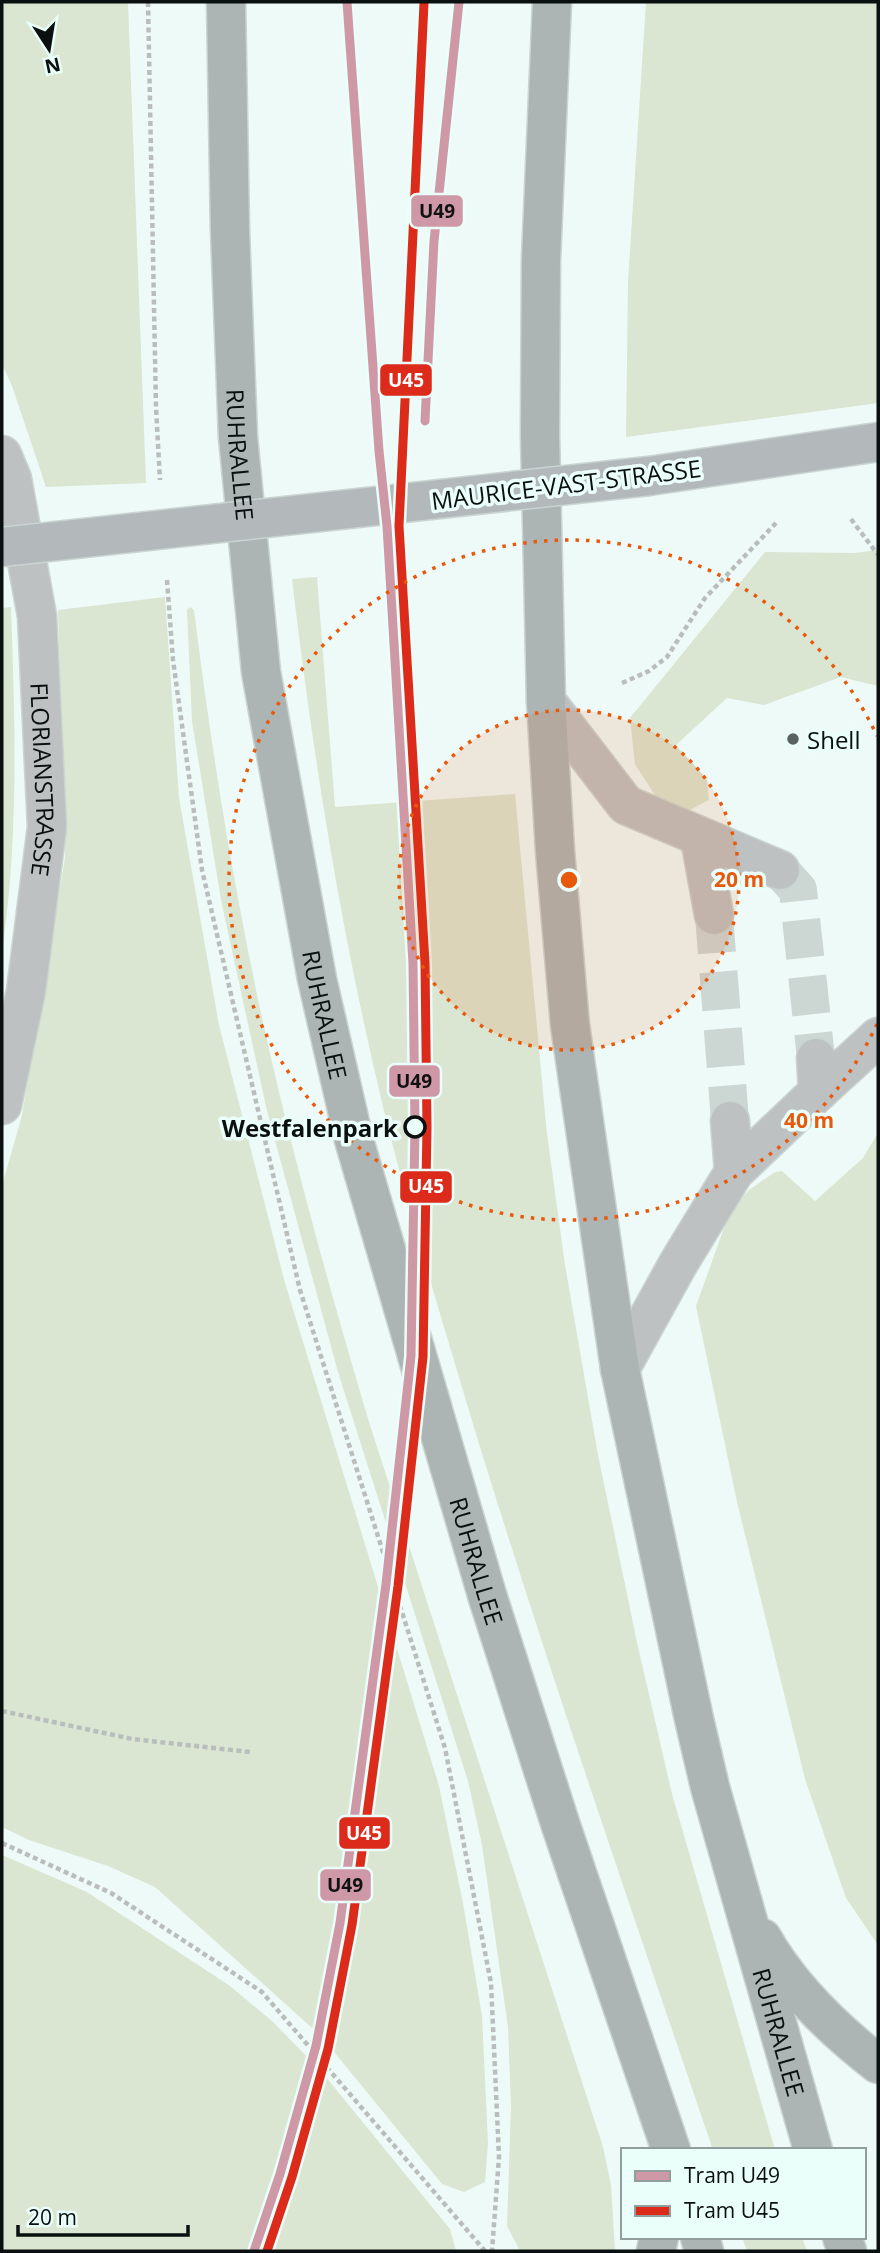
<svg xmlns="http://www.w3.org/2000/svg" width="880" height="2253" font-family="'Open Sans',sans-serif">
<rect width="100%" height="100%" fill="#eefaf7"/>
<g fill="#dae5d2">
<polygon points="2,2 128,2 146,483 46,487 12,386 2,364"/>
<polygon points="646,2 878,2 878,403 626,437 628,282"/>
<polygon points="878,550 878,686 841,677 764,705 727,698 676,745 707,779 709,800 686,812 661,805 635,764 630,718 765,552 854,553"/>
<path d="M317 577 335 807 515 794 547 1134 565 1265 598 1455 638 1647 672 1794 775 2150H713C632 1912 550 1674 476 1434 444 1327 411 1220 384 1111 342 937 313 758 292 579Z"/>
<polygon points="165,597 179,798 219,1025 285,1283 439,1786 463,1903 482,2016 488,2143 485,2182 464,2192 442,2184 321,2036 155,1887 108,1866 29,1840 2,1827 2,1186 22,1115 65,858 58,610"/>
<path d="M11 607C15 721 19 837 2 950V608Z"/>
<path d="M190 607 194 610C206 706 220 802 238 898 270 1075 318 1250 369 1422L603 2147 611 2185 615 2251H520L507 2226 511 2106 508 2027 482 1845 468 1781 338 1372 267 1111 221 900 192 721 187 610Z"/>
<polygon points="878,1133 878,1945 846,1898 805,1779 737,1502 696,1306 724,1228 736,1204 749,1190 775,1172 782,1171 815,1201 863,1158"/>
<polygon points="2,1855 87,1892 230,1986 273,2022 321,2071 450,2229 456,2251 2,2251"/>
<polygon points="742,2237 802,2237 807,2251 747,2251"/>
</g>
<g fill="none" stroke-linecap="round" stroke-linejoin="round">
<g stroke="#ccd7d4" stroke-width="38" stroke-dasharray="38 19" stroke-linecap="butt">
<polyline points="780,870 798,890 816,1058"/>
<polyline points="714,915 730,1121"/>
</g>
<g stroke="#cad4d1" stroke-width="41">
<g id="minor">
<path id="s1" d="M2 455 12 479 37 616 47 827 26 991 2 1105"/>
<polyline points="546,701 626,805 780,870"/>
<polyline points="700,838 714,915"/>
<polyline points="818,1092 878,1037"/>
<polyline points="730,1121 734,1172"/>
<polyline points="620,1369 678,1264 734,1172 818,1092 816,1058"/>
</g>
</g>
<g stroke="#cad4d1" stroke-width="41">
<polyline id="major" points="649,476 878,442"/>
</g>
<g stroke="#cad4d1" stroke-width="41">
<g id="highway">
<path id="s2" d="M226 2 230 231 238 437 261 672 317 979 354 1140 487 1595 560 1823 671 2150"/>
<path id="s3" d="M552 2 541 260 540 434 546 701 555 851 570 1025 620 1369 694 1719 710 1787 813 2150"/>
<path d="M762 1938C791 1989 833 2029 878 2064"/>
<polyline points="700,2237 704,2251"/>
<polyline points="842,2237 847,2251"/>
<polyline points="656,2251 659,2237"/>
</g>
</g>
<g stroke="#b9bebd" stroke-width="4.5" stroke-dasharray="5 3.5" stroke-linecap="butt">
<polyline points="148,2 156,407 160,480"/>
<polyline points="851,519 878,555"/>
<polyline points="167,580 173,660 202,870 300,1290 445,1748 491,1983 499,2157 492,2251"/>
<polyline points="622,683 649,671 667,657 705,598 776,523"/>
<polyline points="2,1711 132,1739 250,1752"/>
<polyline points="2,1843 111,1893 262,1992 485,2251"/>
</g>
<use href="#minor" stroke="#bdc1c1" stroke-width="38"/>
<use href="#major" stroke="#b3b9ba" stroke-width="38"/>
<use href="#highway" stroke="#adb4b4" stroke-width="38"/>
<g stroke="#cad4d1" stroke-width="41" stroke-linecap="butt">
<polyline id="major-bridge" points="2,547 649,476"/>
</g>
<use href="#major-bridge" stroke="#b3b9ba" stroke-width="38"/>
<g stroke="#eafefa" stroke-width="14">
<g id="tram-1">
<polyline points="425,421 434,241 459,2"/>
<polyline points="254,2251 280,2174 316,2046 340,1923 386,1584 411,1356 415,1127 413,963 387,526 379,451 347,2"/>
</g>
</g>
<g stroke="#eafefa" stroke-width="14">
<polyline id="tram-2" points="267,2251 292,2177 328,2049 352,1925 398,1586 423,1357 427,1127 425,963 399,526 424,3"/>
</g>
<use href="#tram-1" stroke="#ce98a7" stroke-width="9"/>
<use href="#tram-2" stroke="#dc2a1b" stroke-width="9"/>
</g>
<circle cx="569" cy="880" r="170" fill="#e8590c" fill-opacity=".12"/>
<g fill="none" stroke="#e8590c" stroke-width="3.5" stroke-dasharray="3.5 7">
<circle cx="569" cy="880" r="170"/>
<path d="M877 1024A340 340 0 1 1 877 736"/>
</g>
<circle fill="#596260" stroke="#eafefa" stroke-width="2.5" cx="793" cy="739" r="7"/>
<circle fill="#eafefa" stroke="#09100f" stroke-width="3.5" cx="415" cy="1127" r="10"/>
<g text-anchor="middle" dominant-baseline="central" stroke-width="7" stroke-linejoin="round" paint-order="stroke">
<g font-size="24" fill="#09100f" stroke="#eafefa">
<text stroke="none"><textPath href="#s2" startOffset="453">RUHRALLEE</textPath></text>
<text transform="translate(566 484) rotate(-7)">MAURICE-VAST-STRASSE</text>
<text stroke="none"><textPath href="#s1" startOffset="329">FLORIANSTRASSE</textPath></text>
<text stroke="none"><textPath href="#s2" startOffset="1020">RUHRALLEE</textPath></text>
<text stroke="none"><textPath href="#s2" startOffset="1587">RUHRALLEE</textPath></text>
<text stroke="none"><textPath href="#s3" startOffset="2054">RUHRALLEE</textPath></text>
</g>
<g font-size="24" fill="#09100f" stroke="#eafefa" text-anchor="start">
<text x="807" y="739">Shell</text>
</g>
<g font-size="24" font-weight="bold" fill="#09100f" stroke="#eafefa" text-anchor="end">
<text x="398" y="1127">Westfalenpark</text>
</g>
</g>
<circle cx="569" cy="880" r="10" fill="#e8590c" stroke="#eafefa" stroke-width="3.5"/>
<g font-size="21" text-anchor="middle" font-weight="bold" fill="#e8590c" stroke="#eafefa" stroke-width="7" stroke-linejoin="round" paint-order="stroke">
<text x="739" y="887">20 m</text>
<text x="809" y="1128">40 m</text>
</g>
<g stroke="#eafefa" stroke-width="2.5">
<rect x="410" y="194" width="54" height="34" rx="7" fill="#ce98a7"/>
<rect x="379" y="363" width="54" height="34" rx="7" fill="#dc2a1b"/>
<rect x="388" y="1064" width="53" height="34" rx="7" fill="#ce98a7"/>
<rect x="399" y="1170" width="54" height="34" rx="7" fill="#dc2a1b"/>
<rect x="338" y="1816" width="53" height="34" rx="7" fill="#dc2a1b"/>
<rect x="319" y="1868" width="53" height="34" rx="7" fill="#ce98a7"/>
</g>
<g font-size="19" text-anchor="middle" font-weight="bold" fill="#fff">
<text x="406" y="387">U45</text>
<text x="426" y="1193">U45</text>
<text x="364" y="1840">U45</text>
</g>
<g font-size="19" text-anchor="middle" font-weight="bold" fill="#111">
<text x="437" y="218">U49</text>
<text x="414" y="1088">U49</text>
<text x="345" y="1892">U49</text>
</g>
<rect width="880" height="2253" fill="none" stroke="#09100f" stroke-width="7"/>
<rect x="621" y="2148" width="245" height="91" fill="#eafefa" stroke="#909f9c" stroke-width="2"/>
<rect x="635" y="2171" width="35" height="10" fill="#ce98a7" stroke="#909f9c" stroke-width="2"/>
<text x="684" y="2183" font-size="21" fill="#09100f">Tram U49</text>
<rect x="635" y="2206" width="35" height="10" fill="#dc2a1b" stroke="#909f9c" stroke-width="2"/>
<text x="684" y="2218" font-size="21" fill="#09100f">Tram U45</text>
<g transform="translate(49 49) rotate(168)" stroke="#eafefa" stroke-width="5" paint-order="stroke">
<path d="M0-5L12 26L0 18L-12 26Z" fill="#09100f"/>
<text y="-10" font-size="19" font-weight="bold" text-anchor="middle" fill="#09100f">N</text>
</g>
<path d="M18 2225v10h170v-10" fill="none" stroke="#09100f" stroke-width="3.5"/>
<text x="28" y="2225" font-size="21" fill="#09100f" stroke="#eafefa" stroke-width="5" paint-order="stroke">20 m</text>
</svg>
